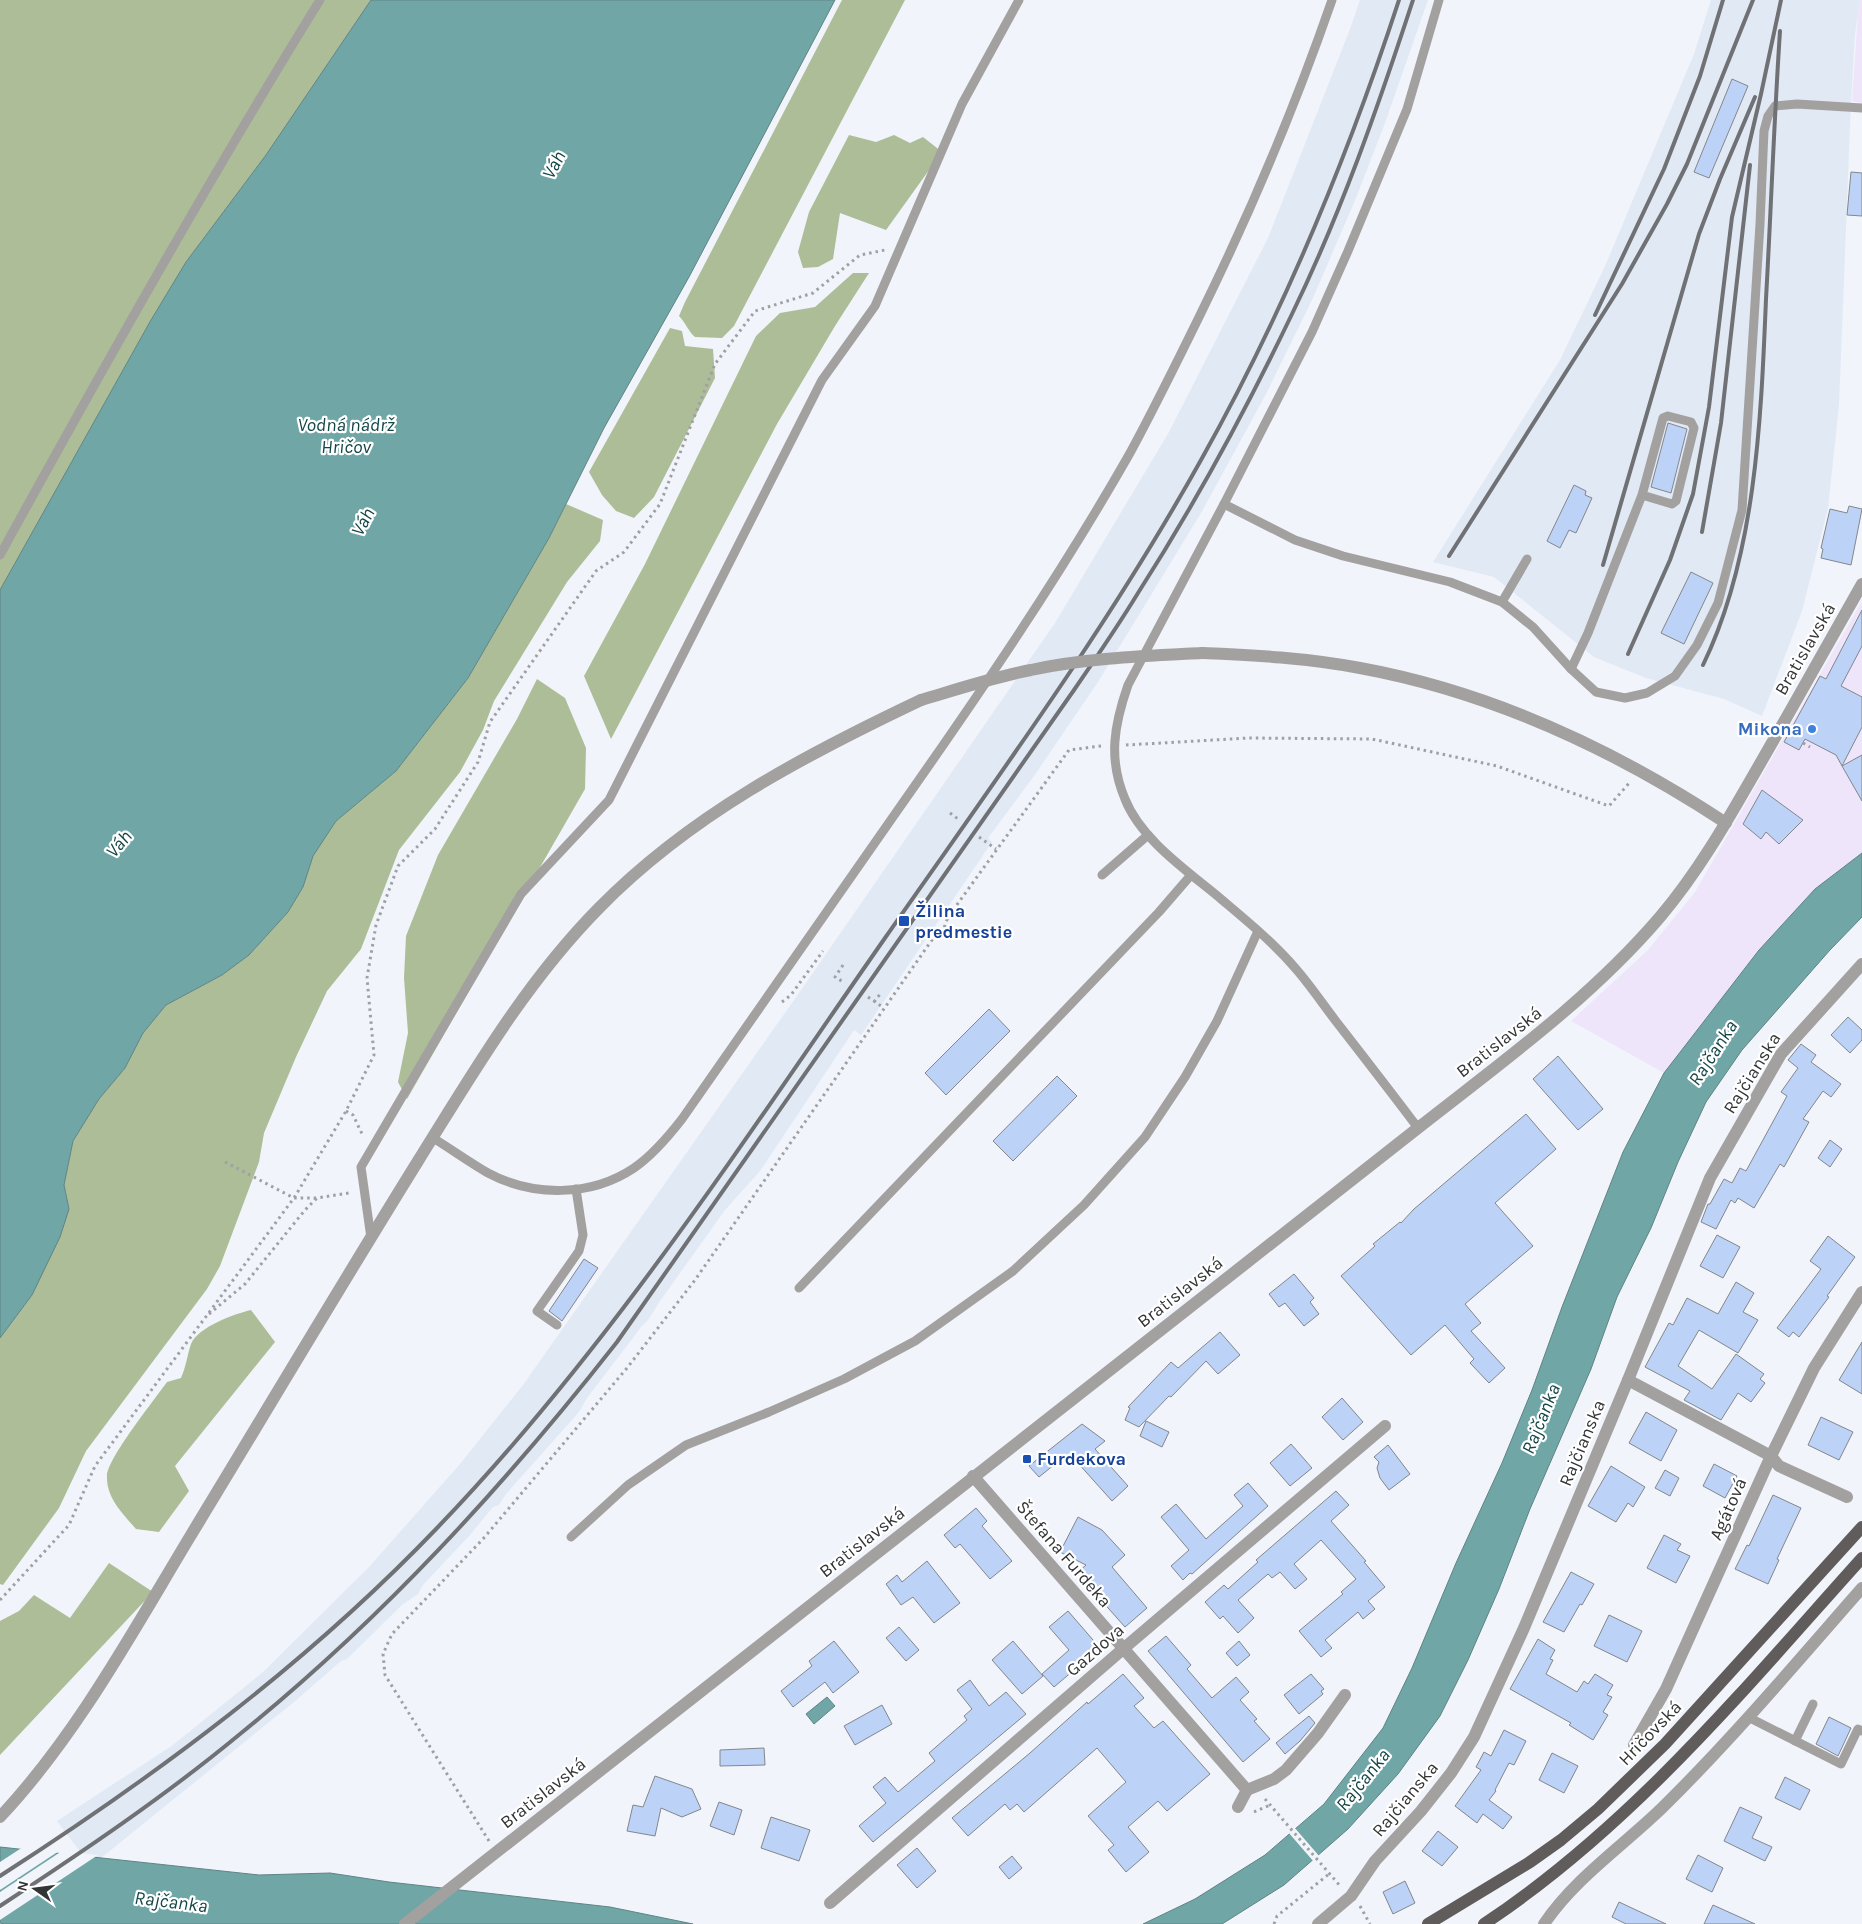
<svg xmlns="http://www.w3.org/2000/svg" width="1862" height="1924" font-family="Karla,sans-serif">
<rect width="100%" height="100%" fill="#f1f4fa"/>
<g fill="#e1e9f5">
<polygon points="1360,0 1428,0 1385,123 1356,198 1313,298 1266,394 1201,513 1098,682 1034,776 988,838 992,842 861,1035 854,1030 760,1171 725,1210 660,1301 648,1320 642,1326 587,1398 579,1412 506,1494 499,1505 493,1507 469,1536 423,1585 418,1594 402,1605 347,1659 341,1661 294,1702 91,1866 57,1821 173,1745 263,1672 369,1567 460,1464 523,1385 799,993 1055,623 1169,432 1268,238 1350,29"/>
<polygon points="1711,0 1860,0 1855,34 1851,101 1839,405 1828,508 1802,611 1762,716 1724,699 1646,678 1594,657 1494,577 1433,562 1560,360 1606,264 1694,54"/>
</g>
<g fill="#eee5fb">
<polygon points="1859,0 1862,0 1862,103 1852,101"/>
<polygon points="1862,601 1862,853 1815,889 1759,949 1664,1073 1571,1021 1648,950 1695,892"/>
</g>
<g fill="#acbd97">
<polygon points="0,0 371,0 266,155 186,262 151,320 0,590"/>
<path d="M842 0H905L734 326 722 338 695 337C688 331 686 323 679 316L685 302Z"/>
<polygon points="849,135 876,142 894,135 910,143 923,137 942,152 886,230 840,213 833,259 818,267 803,268 798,252 809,212"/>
<polygon points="853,273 869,273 835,326 777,424 611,739 584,676 645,564 756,336 780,313 815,307"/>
<polygon points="670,328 682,331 685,346 713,349 715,378 654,497 634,518 616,511 602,495 589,472"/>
<polygon points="566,504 603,520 600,541 567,582 494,701 483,730 460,772 399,850 361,949 327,991 296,1057 264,1133 259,1162 220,1266 207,1289 86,1451 59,1508 3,1585 0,1584 0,1338 32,1295 69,1209 64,1185 73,1141 99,1099 125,1068 143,1033 166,1005 222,975 249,955 288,912 303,887 313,856 336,821 396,771 468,678 549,538"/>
<polygon points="537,679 565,698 586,748 585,789 407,1099 398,1082 408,1033 404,978 406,936 438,855 517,719"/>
<path d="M251 1310 275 1342 175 1466 189 1491 159 1532 136 1529C123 1514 106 1498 107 1476 107 1459 155 1399 167 1382L181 1378C186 1367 187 1356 191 1344 198 1327 234 1314 251 1310Z"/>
<polygon points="109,1563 153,1592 0,1755 0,1621 19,1611 34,1595 70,1618"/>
</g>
<g fill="#70a6a6" stroke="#5e8484">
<polygon points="371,0 835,0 689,277 604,428 549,538 468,678 396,771 336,821 313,856 303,887 288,912 249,955 222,975 166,1005 143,1033 125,1068 99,1099 73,1141 64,1185 69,1209 60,1237 32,1295 0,1338 0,590 151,320 186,262 266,155"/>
<polygon points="1862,853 1862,917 1830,950 1742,1050 1706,1102 1678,1162 1651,1228 1617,1297 1591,1369 1530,1509 1499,1589 1468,1660 1440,1716 1398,1774 1348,1829 1284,1885 1222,1924 1143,1924 1195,1899 1265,1855 1324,1804 1383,1728 1412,1668 1456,1563 1502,1463 1532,1390 1562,1307 1623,1152 1664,1073 1759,950 1815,889"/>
<polygon points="827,1697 835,1706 814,1724 806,1714"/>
<polygon points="0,1847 259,1875 330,1873 389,1882 610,1907 693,1924 5,1924 0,1923"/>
</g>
<g fill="#f1f4fa">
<polygon points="1294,1827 1320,1857 1314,1862 1288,1832"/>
<polygon points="23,1847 59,1851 0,1890 0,1862"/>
<polygon points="62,1851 98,1855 0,1920 0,1892"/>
</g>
<g fill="#bcd3f7" stroke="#83868b">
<polygon points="1732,79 1748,86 1709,178 1694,172"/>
<polygon points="1851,172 1862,173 1862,216 1847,215"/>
<polygon points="1668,423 1687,429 1671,493 1651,487"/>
<polygon points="1574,485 1586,491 1585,495 1592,498 1576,533 1569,530 1560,548 1547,541"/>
<polygon points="1849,506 1862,509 1851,565 1821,558 1823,549 1821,548 1830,509 1847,513"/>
<polygon points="1691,572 1713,583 1684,644 1661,633"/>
<polygon points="1862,610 1862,646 1841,686 1862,697 1862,727 1842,766 1836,755 1805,739 1799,750 1784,742 1820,676 1826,679"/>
<polygon points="1862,755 1862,801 1842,766"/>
<polygon points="1762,790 1803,820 1779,844 1766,832 1761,839 1743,824"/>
<polygon points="989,1009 1010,1031 946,1095 925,1073"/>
<polygon points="1848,1017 1862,1030 1862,1040 1850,1053 1831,1035"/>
<polygon points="1801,1044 1816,1055 1811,1062 1841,1084 1831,1097 1823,1091 1803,1119 1809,1122 1784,1167 1780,1164 1754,1208 1738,1198 1735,1203 1731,1200 1716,1229 1701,1222 1708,1204 1710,1204 1724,1179 1732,1183 1740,1168 1746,1171 1787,1096 1781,1092 1798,1068 1788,1060"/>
<polygon points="1558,1056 1603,1109 1578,1130 1533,1079"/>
<polygon points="1057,1076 1077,1096 1013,1161 993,1141"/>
<polygon points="1526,1114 1556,1149 1495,1203 1533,1246 1465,1304 1481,1323 1471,1331 1505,1368 1489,1383 1470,1363 1474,1359 1445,1325 1411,1355 1341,1276 1375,1246 1373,1244 1400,1222 1401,1223 1414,1209"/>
<polygon points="1830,1140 1842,1149 1830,1167 1818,1158"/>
<polygon points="1717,1235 1740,1247 1723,1278 1700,1266"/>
<polygon points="1828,1236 1855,1257 1827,1296 1829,1297 1799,1337 1793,1332 1789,1337 1777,1328 1821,1269 1810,1261"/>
<polygon points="584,1259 598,1268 562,1321 549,1311"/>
<polygon points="1294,1274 1314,1298 1310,1302 1319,1314 1304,1326 1285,1303 1279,1307 1269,1294"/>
<polygon points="1736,1282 1754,1293 1743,1312 1758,1320 1738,1353 1699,1330 1678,1366 1712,1389 1736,1354 1764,1374 1760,1379 1765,1383 1751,1402 1738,1393 1721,1420 1684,1400 1690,1391 1645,1367 1669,1323 1673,1325 1687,1298 1718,1314"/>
<polygon points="1220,1332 1240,1355 1218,1374 1206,1361 1171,1397 1169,1396 1139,1427 1125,1420 1130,1408 1128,1407 1171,1362 1178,1368"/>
<polygon points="1862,1342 1862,1394 1839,1380"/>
<polygon points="1342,1398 1363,1422 1343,1440 1322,1417"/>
<polygon points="1646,1412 1677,1430 1661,1461 1629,1443"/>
<polygon points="1821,1417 1853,1432 1839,1460 1808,1445"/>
<polygon points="1146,1421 1169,1432 1162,1447 1140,1436"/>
<polygon points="1082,1424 1105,1441 1095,1449 1128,1486 1112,1501 1077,1462 1072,1466 1065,1456 1039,1477 1029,1466"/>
<polygon points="1291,1444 1312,1468 1290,1486 1270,1463"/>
<polygon points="1388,1445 1410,1474 1389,1490 1380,1478 1377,1468 1379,1462 1374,1457"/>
<polygon points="1714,1464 1737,1476 1725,1498 1703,1486"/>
<polygon points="1611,1466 1645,1487 1633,1507 1628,1503 1616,1522 1588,1506"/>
<polygon points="1665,1470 1679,1478 1670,1496 1655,1488"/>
<polygon points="1248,1483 1268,1506 1192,1574 1190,1573 1183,1580 1171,1566 1189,1550 1161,1517 1176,1504 1206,1539 1243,1506 1234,1495"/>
<polygon points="1336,1491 1349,1505 1331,1521 1366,1561 1364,1562 1385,1587 1368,1601 1375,1609 1363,1619 1358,1612 1325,1640 1332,1648 1321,1657 1299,1631 1343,1594 1341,1592 1356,1579 1321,1540 1294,1564 1307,1579 1295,1589 1280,1572 1272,1578 1268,1574 1238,1600 1254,1618 1238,1633 1223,1616 1220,1619 1205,1602 1224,1585 1228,1589 1258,1562 1256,1560"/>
<polygon points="1773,1495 1801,1508 1777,1559 1779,1560 1768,1584 1735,1569 1747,1545 1749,1546"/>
<polygon points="976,1508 987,1521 982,1526 1012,1561 990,1579 960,1544 955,1548 944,1535"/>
<polygon points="1078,1517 1102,1530 1125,1555 1112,1567 1147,1608 1125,1627 1077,1573 1086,1565 1060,1552"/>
<polygon points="1664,1535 1681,1544 1677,1550 1690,1556 1676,1583 1647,1568"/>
<polygon points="927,1561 960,1603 934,1623 913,1597 901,1605 886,1584 897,1575 902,1582"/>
<polygon points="1571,1572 1594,1584 1582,1605 1580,1604 1564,1632 1543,1622"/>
<polygon points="1068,1611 1100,1648 1054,1687 1042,1674 1069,1650 1049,1627"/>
<polygon points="1609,1615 1642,1631 1627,1662 1594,1646"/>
<polygon points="899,1627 919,1650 906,1661 886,1638"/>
<polygon points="1166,1636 1191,1665 1187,1669 1212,1698 1236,1677 1249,1692 1240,1700 1257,1719 1254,1721 1270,1739 1243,1762 1148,1651"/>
<polygon points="1538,1639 1555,1650 1550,1659 1553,1660 1546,1674 1577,1692 1584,1681 1588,1684 1595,1674 1613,1685 1607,1695 1612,1697 1603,1712 1608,1715 1593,1740 1569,1725 1571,1723 1510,1689"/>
<polygon points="834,1641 859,1672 833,1693 825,1682 793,1707 781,1691 812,1666 809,1661"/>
<polygon points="1013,1641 1043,1676 1022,1694 992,1660"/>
<polygon points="1239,1641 1250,1655 1237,1666 1226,1653"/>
<polygon points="1123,1674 1144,1698 1134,1706 1154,1728 1163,1721 1210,1774 1167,1811 1158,1801 1128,1827 1149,1852 1126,1872 1108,1850 1114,1845 1088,1816 1126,1782 1097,1748 1024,1812 1017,1804 1010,1810 1005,1804 968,1836 952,1818 1030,1753 1087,1702 1088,1704"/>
<polygon points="1311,1674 1324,1689 1321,1691 1323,1694 1299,1714 1284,1695"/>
<polygon points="970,1680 989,1706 1006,1692 1026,1714 873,1842 859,1826 886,1803 873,1787 885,1777 898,1792 935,1761 929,1753 967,1720 964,1716 972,1709 957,1690"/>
<polygon points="882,1705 892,1724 855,1745 844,1726"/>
<polygon points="1309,1716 1315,1723 1300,1741 1285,1754 1276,1743"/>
<polygon points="1829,1717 1851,1728 1838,1756 1816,1744"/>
<polygon points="1504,1730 1526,1741 1514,1765 1509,1763 1495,1790 1496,1791 1489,1800 1512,1817 1503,1829 1483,1814 1477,1823 1455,1806 1481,1770 1476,1767 1484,1752 1491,1756"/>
<polygon points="764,1748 765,1765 720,1766 720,1750"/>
<polygon points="1552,1753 1578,1766 1564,1793 1539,1780"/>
<polygon points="655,1776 692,1789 701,1809 682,1817 661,1808 655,1836 627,1831 633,1805 643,1807"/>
<polygon points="1785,1777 1810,1790 1800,1810 1775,1798"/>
<polygon points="719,1802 742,1810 734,1835 710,1826"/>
<polygon points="1740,1807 1762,1817 1752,1838 1772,1847 1765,1861 1724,1841"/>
<polygon points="771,1817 810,1830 799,1861 761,1848"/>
<polygon points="1438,1831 1458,1847 1442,1866 1422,1851"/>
<polygon points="917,1848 936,1871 917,1888 897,1865"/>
<polygon points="1698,1855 1723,1868 1712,1892 1686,1879"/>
<polygon points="1012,1856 1022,1868 1009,1879 999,1867"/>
<polygon points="1405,1881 1415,1903 1393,1914 1383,1892"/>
<polygon points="1619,1902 1666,1924 1626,1924 1612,1917"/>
<polygon points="1713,1905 1755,1924 1704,1924"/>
</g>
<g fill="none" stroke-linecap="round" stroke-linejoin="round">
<g stroke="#9ea0a4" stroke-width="3" stroke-dasharray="2.5 4" stroke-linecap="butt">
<polyline points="1803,743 1810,747"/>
<polyline points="1126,745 1249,738 1372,739 1497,766 1609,806 1631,781"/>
<polyline points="950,813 958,819"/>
<polyline points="979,837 996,849"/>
<polyline points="843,965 835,977 845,983"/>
<polyline points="868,997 884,1008"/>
<polyline points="782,1002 791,995 823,951"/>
<polyline points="874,1002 881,993"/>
<polyline points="346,1111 353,1115 363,1136"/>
<polyline points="225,1162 294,1198 317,1198"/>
<polyline points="209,1314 245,1284 305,1210 317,1198 349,1193 350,1190"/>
<polyline points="0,1600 69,1525 95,1466 294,1198 346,1111 374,1055 367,978 376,925 398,866 435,829 478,762 490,722 596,571 624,552 660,504 715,364 755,311 813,293 860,255 885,250"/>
<polyline points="1265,1799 1341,1887"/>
<polyline points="1254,1812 1270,1805"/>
<polyline points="489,1841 385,1675 383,1654 392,1634 483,1539 627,1368 695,1280 934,937 944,928 948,917 1069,750 1101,746"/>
<polyline points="1360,1906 1370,1924"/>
<polyline points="1274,1924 1277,1916 1329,1874"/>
</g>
<g stroke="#a3a0a0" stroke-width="9">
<polyline points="1224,504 1295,540 1343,556 1450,582 1502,602 1533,627 1571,669 1596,692 1625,698 1647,693 1675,676 1697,645 1718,603 1742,510 1760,224 1764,131 1768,116 1775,106 1797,104 1862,108"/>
<path d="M0 555C103 368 208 181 320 0"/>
<polyline points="1502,602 1527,559"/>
<polyline points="1571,669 1588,633 1642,495 1663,418 1668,416 1691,422 1694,428 1676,501 1672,504 1642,495"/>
<polyline points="1102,875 1148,835"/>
<path d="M1418 1128C1391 1092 1363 1056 1335 1020 1322 1003 1310 985 1296 969 1274 943 1247 921 1221 899 1189 872 1141 840 1125 799 1108 759 1114 725 1128 685L1224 504 1312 332 1348 251 1407 109 1439 0"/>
<path d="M433 1138C451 1149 469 1162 488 1173 533 1197 591 1197 634 1168 653 1155 668 1137 682 1119 753 1018 824 916 895 814 978 696 1059 578 1130 453 1155 407 1178 360 1201 313 1251 211 1295 107 1332 0"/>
<polyline points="371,1238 361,1167 521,894 609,800 822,380 875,306 962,104 1019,0"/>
<polyline points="799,1288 1159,912 1191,875"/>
<polyline points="557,1325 537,1311 579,1251 583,1235 576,1189"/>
<polyline points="571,1537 628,1485 686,1445 769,1412 844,1379 915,1341 1013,1271 1084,1205 1145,1137 1185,1077 1217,1021 1258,931"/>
<polyline points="1748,1717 1841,1764 1858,1729 1862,1731"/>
<polyline points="1795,1741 1813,1704"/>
</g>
<g stroke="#a3a0a0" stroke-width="12">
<path d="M1202 653C1254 655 1307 658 1360 668 1491 692 1615 750 1726 823"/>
<polyline points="1628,1380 1771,1456 1779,1466 1847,1497"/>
<polyline points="973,1476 1247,1790"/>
<polyline points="1634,1745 1666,1689 1771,1456 1814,1368 1862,1292"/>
<polyline points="1238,1807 1247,1790 1274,1779 1286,1770 1318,1733 1345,1695"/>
<path d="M0 1817C77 1735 133 1631 191 1535 267 1410 341 1285 418 1161 473 1073 525 983 599 908 690 815 805 755 921 700"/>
<polyline points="830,1903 1123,1649 1385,1426"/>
<path d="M405 1924 1418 1128C1502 1062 1590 999 1660 917 1700 870 1730 816 1761 762 1795 703 1828 644 1862 584"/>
<polyline points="1318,1924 1351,1896 1375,1861 1421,1811 1451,1773 1474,1737 1524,1628 1628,1380 1710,1178 1781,1054 1862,964"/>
<path d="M1544 1924C1575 1878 1623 1846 1663 1807 1733 1738 1797 1662 1862 1588"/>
</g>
<g stroke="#615c5c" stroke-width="12">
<polyline points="1428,1924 1530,1862 1561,1840 1598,1809 1665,1744 1862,1527"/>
<path d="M1484 1924C1632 1826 1745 1688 1862 1558"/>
</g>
<g stroke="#6f7174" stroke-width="4">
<polyline points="1595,315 1664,169 1700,76 1723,0"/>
<polyline points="1702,532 1721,423 1750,165"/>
<polyline points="1449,556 1622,284 1667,204 1687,164 1753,0"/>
<polyline points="1603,565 1699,234 1720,179 1755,97"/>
<polyline points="1628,654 1670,560 1693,494 1709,407 1732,217 1761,94 1781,0"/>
<path d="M1703 665C1756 556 1761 419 1766 299 1771 210 1774 121 1780 31"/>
<path d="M0 1876C157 1775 308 1663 438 1527 609 1349 744 1140 885 938 994 782 1108 627 1201 460 1283 314 1347 159 1399 0"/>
<path d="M0 1906C82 1852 164 1797 240 1734 382 1619 504 1486 617 1342L1074 690C1096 658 1118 626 1138 593 1195 504 1246 410 1292 314 1341 213 1378 107 1413 0"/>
</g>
<path stroke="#a3a0a0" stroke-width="12" d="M921 700C958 689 994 677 1031 670 1087 658 1145 656 1202 653"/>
</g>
<circle fill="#3f7fe0" stroke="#fff" stroke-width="2" cx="1812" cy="729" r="5"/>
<g fill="#1a4fb4" stroke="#fff" stroke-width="2">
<rect x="898" y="915" width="12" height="12" rx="2.5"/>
<rect x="1022" y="1454" width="10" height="10" rx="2.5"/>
</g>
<g text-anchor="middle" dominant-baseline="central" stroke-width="4.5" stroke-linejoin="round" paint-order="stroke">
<g font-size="18" fill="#333436" stroke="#fff">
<text transform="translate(1805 649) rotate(-60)">Bratislavská</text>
<text transform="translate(1499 1042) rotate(-38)">Bratislavská</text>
<text transform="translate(1752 1073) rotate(-58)">Rajčianska</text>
<text transform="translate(1180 1292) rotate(-38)">Bratislavská</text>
<text transform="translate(1582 1443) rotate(-67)">Rajčianska</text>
<text transform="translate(1728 1509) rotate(-66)">Agátová</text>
<text transform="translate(862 1542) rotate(-38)">Bratislavská</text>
<text transform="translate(1064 1554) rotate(49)">Štefana Furdeka</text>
<text transform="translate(1095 1650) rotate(-41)">Gazdova</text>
<text transform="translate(1650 1733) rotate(-46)">Hričovská</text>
<text transform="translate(543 1793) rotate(-38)">Bratislavská</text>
<text transform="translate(1405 1799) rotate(-50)">Rajčianska</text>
</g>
<g font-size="18" font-weight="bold" fill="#366cbe" stroke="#fff" text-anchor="end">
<text x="1802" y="729">Mikona</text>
</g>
<g font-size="18" font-weight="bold" fill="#164399" stroke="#fff" text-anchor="start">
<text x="915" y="911">Žilina<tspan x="915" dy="21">predmestie</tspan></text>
<text x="1037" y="1459">Furdekova</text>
</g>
<g font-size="19" font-style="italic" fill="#144646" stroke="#fff">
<text transform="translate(554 165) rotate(-62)">Váh</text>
<text x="346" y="425">Vodná nádrž<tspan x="346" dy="22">Hričov</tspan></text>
<text transform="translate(363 522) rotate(-62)">Váh</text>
<text transform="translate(119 844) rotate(-50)">Váh</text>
<text transform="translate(1713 1053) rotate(-57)">Rajčanka</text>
<text transform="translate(1541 1419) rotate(-68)">Rajčanka</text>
<text transform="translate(1363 1780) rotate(-51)">Rajčanka</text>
<text transform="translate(171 1902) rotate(7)">Rajčanka</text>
</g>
</g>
<g transform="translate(35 1889) rotate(284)" stroke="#ffffff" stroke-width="4" paint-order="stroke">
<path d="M0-4L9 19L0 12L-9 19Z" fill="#333436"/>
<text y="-8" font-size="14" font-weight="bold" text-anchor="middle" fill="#333436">N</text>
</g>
</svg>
